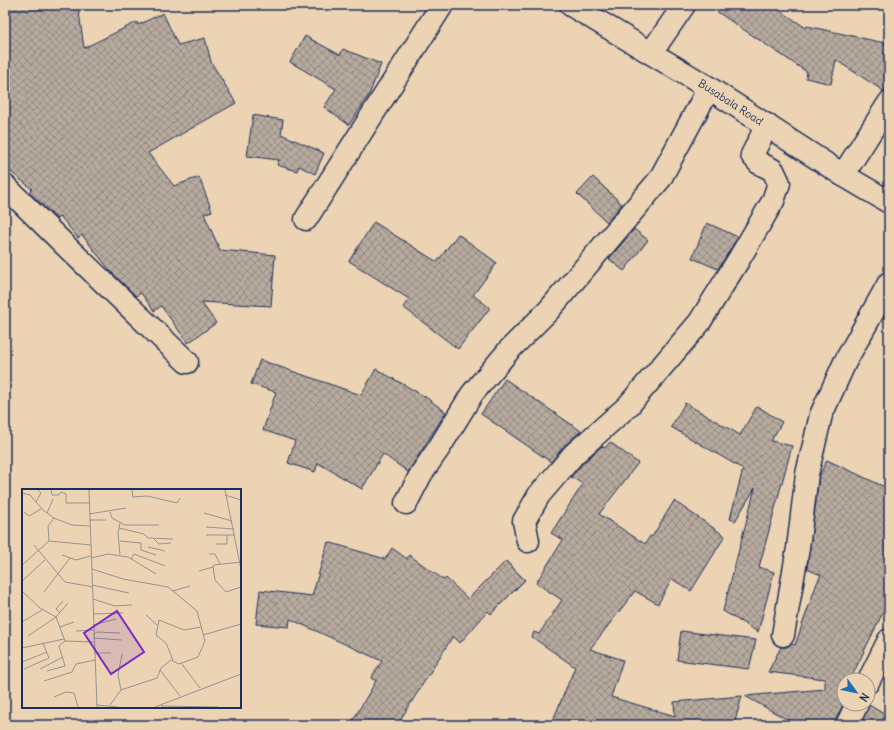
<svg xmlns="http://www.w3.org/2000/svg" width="894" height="730" font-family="Delius,sans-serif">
<defs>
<pattern id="building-cross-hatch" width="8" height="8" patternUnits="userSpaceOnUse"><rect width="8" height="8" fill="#b7aa9e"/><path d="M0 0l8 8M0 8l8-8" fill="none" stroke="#948b84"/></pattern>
</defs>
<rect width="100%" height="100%" fill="#ebd3b3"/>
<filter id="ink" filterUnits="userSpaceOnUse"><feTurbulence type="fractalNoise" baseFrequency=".025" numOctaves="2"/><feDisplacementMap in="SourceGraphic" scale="8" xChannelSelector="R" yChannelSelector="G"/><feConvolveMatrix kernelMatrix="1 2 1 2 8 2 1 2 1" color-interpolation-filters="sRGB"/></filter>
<g filter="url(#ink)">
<g fill="url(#building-cross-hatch)" stroke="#1b2f5e">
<polygon points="5,5 78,5 84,48 137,22 138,25 163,13 178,45 205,38 211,62 236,103 148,153 174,186 199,177 212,211 204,214 220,250 275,255 271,306 201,302 216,323 188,343 161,306 154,311 141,293 136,296 113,274 82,235 78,238 60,216 57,219 29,192 32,189 5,167"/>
<polygon points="707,5 772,5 806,28 807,26 889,44 889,91 885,92 836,60 831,84 806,78 807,72"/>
<polygon points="305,36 340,55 343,49 381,64 369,95 349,125 324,107 336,89 290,62"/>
<polygon points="253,115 283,120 281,134 324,153 315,174 299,166 297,171 277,165 279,160 247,156"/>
<polygon points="593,177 622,204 607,222 577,194"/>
<polygon points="374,222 437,262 458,234 497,263 473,295 490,308 458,349 403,307 409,299 349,261"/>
<polygon points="707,223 738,237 718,269 692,258"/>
<polygon points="634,229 648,240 624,271 609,259"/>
<polygon points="260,360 361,395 376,369 424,396 446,412 408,472 383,454 362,489 318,463 315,472 288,463 295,441 263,430 276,392 251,384"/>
<polygon points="505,379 581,431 564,446 551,462 481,414"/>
<polygon points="685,403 740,435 757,406 782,422 771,441 792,446 759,567 774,572 758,632 723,611 755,488 735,521 730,519 743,469 671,427"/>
<polygon points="610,442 638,463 599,514 645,544 650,536 652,537 674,501 725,536 691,591 672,579 658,604 635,591 590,649 623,660 611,697 675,716 674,702 742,696 734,725 551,725 575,667 532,637 534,632 539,634 562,600 536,583 563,540 551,533 583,484 571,477 583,463 602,446 605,448"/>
<polygon points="827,460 889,489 889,600 850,680 844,680 844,702 836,720 835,725 797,725 745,696 825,689 825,679 768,672 781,647 787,647 791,644 795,645 817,583 821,575 807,569 819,477"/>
<polygon points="328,542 385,559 392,548 407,559 409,555 444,580 446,578 468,599 506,561 525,580 491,614 488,611 460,643 453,636 397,725 350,725 376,681 371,678 382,661 290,619 289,627 256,624 260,590 312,596"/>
<polygon points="681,631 756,640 749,669 677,660"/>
<polygon points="869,705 889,717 889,725 861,725"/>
</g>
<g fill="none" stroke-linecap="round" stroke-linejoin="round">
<g stroke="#1b2f5e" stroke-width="25">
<g id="street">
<polyline points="651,53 684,5"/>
<polyline points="843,175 889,103"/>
<polyline points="5,186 70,250 187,362"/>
<polyline points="306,219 442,5"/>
<polyline points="406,503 421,474 439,448 472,394 510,349 549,310 660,179 709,88"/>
<polyline points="528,541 524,521 539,495 574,454 628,406 699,323 739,259 773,201 779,183 773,170 759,163 752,155 767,125"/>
<polyline points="783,635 798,548 807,474 821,415 845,362 889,283"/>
<polyline points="868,682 889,640"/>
<polyline points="847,725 857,704"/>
</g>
</g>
<g stroke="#1b2f5e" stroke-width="25">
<g id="secondary">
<path id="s1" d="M571 5 709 88 843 175 889 202"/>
</g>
</g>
<use href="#street" stroke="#ebd3b3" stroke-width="22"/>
<use href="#secondary" stroke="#ebd3b3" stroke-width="22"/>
</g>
</g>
<g text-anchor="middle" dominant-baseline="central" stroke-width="3.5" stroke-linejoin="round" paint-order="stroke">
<g font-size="11" fill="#1b2f5e" stroke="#ebd3b3">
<text stroke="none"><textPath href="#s1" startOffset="187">Busabala Road</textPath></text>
</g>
</g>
<g transform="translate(22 489)">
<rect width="219" height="219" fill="#ebd3b3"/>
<path fill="none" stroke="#989191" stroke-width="1" d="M29 1 30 6H37L39 3 44 5V14H67M67 1 75 218M110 1 111 8 125 7 155 14 158 9M203 1 219 80M0 4 8 6 21 21 32 29 50 36 68 37M203 6 219 11M14 13 19 4 16 1M2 23 7 27 19 20M88 23 90 29 103 36H137M25 24 31 10M182 24 210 32M67 25 104 19M67 31H84M184 38 212 40M97 39 122 45 126 49 151 50M184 46H213M132 50 137 55 149 54M27 52 26 37 32 29M98 52 119 54V61L134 66M194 55H205V46M12 56 43 93 71 98M126 58 143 62M187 65H193L198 75M40 66 54 71 69 67M98 66 96 44 98 34M69 69 86 65 106 68 134 85M109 70 112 65 143 77M219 73 192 76 191 78 193 91 204 103 219 98M0 76 27 52 69 56M70 80 101 90 146 98 175 122 183 152 176 168 157 175 149 171 139 179 135 189 99 201 88 216M177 82 191 78M0 92 23 71M70 96 107 104M0 102 18 119 34 128 43 152 72 153M151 102 168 97M22 103 48 69M71 110 93 117 110 116M38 124 34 120 41 112M71 125 101 124M124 126 135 136M34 128 46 114M0 133 20 121M71 136 94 130M38 138 52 133M54 142 71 141M71 146 75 143 98 144M181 146 219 135M6 147 34 128M71 149 100 151M0 159 42 150M72 164H89M151 171 144 154 134 146 137 131 162 141 179 138M0 173 25 163M159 174 178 199M2 180 27 169 21 154M18 180 41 168M138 181 158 207M25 182 43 177 37 157 43 152M22 192 50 183 54 175 73 171M99 201 96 186 100 165M32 208 44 203 52 204 56 218M75 216 96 218M139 217 196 218M133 218 219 185"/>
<path fill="#7b2cbf" fill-opacity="0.15" stroke="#7b2cbf" stroke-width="2" d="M95 122 122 163 89 185 62 144Z"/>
<rect width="219" height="219" fill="none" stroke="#1b2f5e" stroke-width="2"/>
</g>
<rect width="894" height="730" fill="none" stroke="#ebd3b3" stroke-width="20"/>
<rect x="10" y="10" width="874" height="710" fill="none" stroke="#1b2f5e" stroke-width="1.5" filter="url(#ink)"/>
<g transform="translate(856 692) rotate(123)"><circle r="19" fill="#ebd3b3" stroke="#989191"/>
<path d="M0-3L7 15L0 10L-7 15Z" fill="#1f6fb2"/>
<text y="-6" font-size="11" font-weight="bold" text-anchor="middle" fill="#1b2f5e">N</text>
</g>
</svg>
